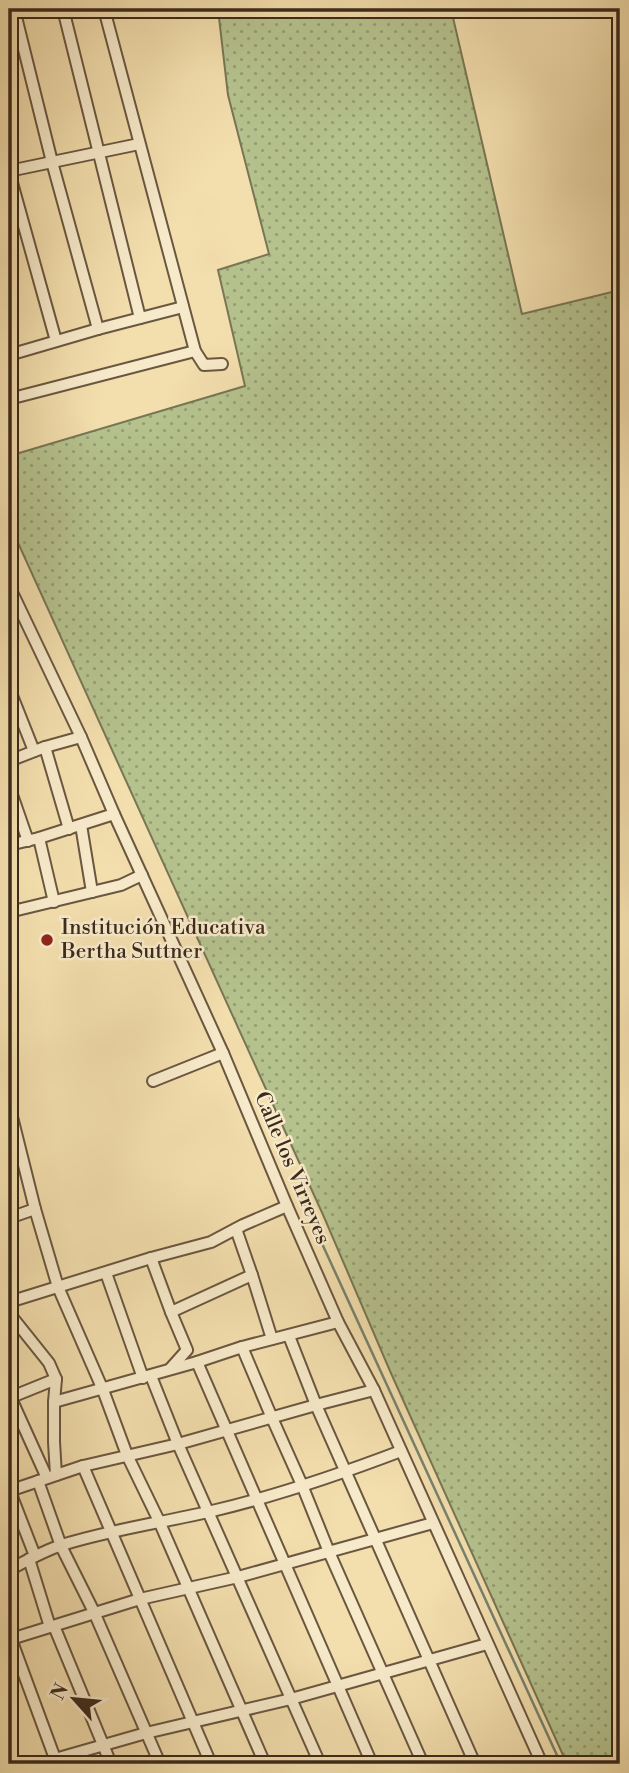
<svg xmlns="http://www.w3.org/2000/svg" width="629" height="1773" font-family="'Libre Bodoni',serif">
<defs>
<pattern id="grass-dots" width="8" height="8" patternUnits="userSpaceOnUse" patternTransform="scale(1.75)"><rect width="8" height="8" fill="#b5c28e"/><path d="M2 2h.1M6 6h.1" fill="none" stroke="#949e73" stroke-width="1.8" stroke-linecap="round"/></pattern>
</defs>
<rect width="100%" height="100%" fill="#f3dead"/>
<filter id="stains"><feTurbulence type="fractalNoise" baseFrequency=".00286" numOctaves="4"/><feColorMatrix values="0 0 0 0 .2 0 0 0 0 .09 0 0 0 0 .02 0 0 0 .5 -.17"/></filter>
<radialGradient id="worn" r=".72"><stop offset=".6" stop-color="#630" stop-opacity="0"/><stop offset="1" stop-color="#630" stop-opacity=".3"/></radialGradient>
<polygon fill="url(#grass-dots)" stroke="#787655" stroke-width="2" points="218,9 451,9 522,314 620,290 620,1764 567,1764 390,1371 324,1217 9,523 9,456 245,386 218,270 269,254 228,95"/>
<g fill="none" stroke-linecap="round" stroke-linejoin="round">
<polyline stroke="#76826e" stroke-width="2.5" points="302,1200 561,1764"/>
<g stroke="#6a5740" stroke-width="14">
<g id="minor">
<polyline points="14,9 52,162 98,329"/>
<polyline points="63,9 140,318"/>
<polyline points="104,9 195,351 204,365 222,364"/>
<polyline points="9,171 139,144"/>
<polyline points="9,172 56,341"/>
<polyline points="9,334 14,353"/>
<polyline points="9,355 98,329 183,307"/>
<polyline points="9,399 195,351"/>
<polyline points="9,586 81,737 114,814 223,1053 287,1206 338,1322 374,1390 542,1764"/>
<polyline points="9,688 34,751"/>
<polyline points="45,747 69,829"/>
<polyline points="9,761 45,747 81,737"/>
<polyline points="9,786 28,841"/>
<polyline points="81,825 92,892"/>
<polyline points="39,838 54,902"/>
<polyline points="9,845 39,838 114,814"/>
<polyline points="9,895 14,911"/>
<polyline points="9,912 121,885 142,875"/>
<polyline points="153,1081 223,1053"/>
<polyline points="9,1105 35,1209 58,1287 103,1390 127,1455 159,1521 265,1764"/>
<polyline points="9,1218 35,1209"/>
<polyline points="151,1258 171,1312 187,1350 170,1369"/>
<polyline points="106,1273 143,1378"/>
<polyline points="252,1275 272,1339"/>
<polyline points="9,1302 151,1258 211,1242 243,1225 287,1206"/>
<polyline points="171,1312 252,1275 236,1229"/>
<polyline points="9,1313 49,1363 56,1379 54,1402 54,1442 56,1475"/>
<polyline points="289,1336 316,1405 475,1764"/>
<polyline points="242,1347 272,1418 302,1485 329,1552 423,1764"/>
<polyline points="197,1362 372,1764"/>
<polyline points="151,1376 178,1444 320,1764"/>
<polyline points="9,1394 47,1478"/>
<polyline points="9,1398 56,1379"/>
<polyline points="54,1402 197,1362 242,1347 338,1322"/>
<polyline points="83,1466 211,1764"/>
<polyline points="38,1481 61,1546 94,1612 160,1764"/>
<polyline points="9,1489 35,1556"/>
<polyline points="9,1491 83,1466 178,1444 316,1405 374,1390"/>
<polyline points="29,1559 50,1627"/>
<path d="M9 1570C26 1561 43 1551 62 1545 110 1530 159 1523 208 1512 273 1497 338 1475 401 1451"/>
<polyline points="54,1626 111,1764"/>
<polyline points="9,1754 13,1764"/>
<polyline points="43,1764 55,1759 146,1733 291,1699 487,1644"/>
<polyline points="57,1764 11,1639 140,1599 238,1577 433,1523"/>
</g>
</g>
<use href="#minor" stroke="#f7eaca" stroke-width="10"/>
</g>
<circle fill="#8f2418" stroke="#f7eaca" stroke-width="2.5" cx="47" cy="940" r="7"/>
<g text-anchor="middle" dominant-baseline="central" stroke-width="5" stroke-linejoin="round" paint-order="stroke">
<g font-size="21" fill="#3c2a1c" stroke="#f7eaca" text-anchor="start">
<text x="61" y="928">Institución Educativa<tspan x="61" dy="24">Bertha Suttner</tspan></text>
</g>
<g font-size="21" fill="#3c2a1c" stroke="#f7eaca">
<text transform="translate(292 1168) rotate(67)">Calle los Virreyes</text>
</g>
</g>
<rect width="629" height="1773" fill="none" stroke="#f3dead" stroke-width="35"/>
<rect x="10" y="10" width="608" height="1752" fill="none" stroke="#3c2a1c" stroke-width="3.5"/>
<rect x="18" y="18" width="594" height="1738" fill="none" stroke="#3c2a1c" stroke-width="2"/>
<g transform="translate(74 1699) rotate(297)" stroke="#f7eaca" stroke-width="5" paint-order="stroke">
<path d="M0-5L12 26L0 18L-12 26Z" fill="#3c2a1c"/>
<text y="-10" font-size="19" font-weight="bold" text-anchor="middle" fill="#3c2a1c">N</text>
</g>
<rect width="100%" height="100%" filter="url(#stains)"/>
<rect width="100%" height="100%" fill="url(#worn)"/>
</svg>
